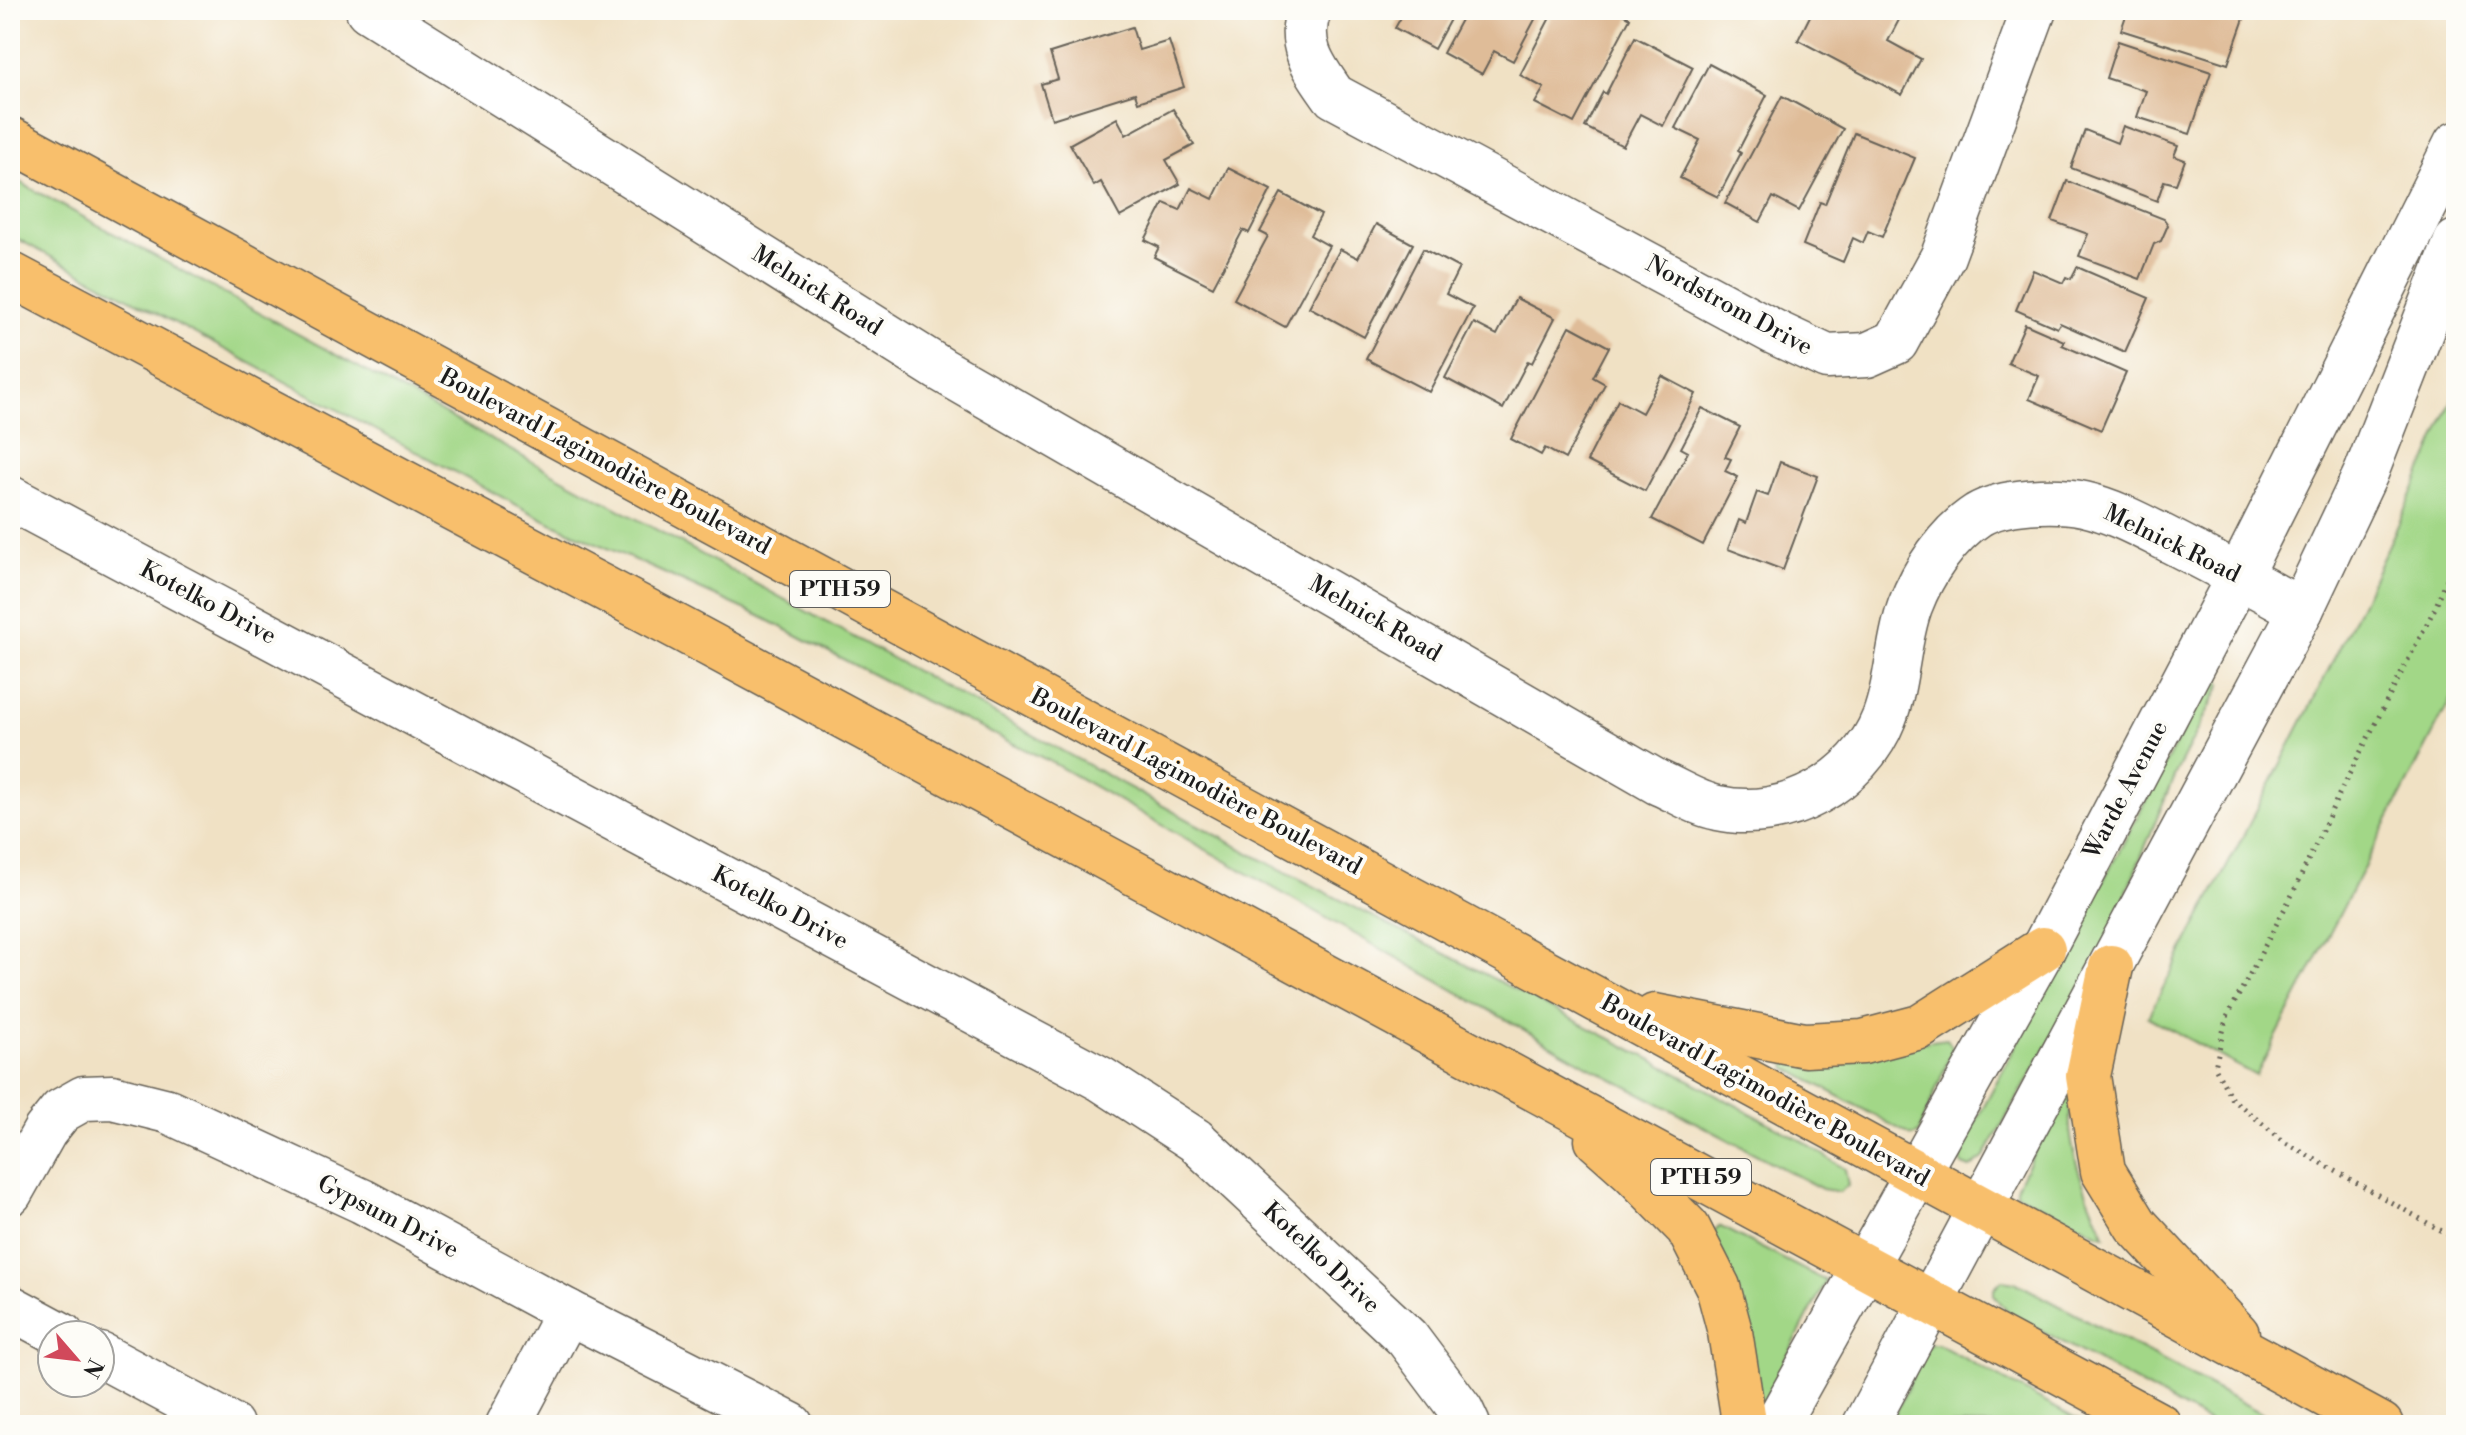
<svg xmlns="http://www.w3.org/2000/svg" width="2466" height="1435" font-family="'Libre Bodoni',serif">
<rect width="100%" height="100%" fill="#fdfcf7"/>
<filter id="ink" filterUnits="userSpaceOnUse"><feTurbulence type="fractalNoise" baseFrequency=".0125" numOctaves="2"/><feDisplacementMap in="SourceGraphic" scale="16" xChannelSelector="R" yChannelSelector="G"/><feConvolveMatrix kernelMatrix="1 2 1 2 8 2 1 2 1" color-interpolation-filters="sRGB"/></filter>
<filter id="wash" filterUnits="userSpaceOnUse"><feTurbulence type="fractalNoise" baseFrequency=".006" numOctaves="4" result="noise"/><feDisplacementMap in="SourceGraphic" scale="32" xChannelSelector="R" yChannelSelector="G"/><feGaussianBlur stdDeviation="1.8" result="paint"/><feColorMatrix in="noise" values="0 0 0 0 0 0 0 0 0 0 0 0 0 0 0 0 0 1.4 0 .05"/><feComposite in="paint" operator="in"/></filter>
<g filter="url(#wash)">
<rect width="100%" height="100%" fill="#f0e1c4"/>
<g fill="#a2d787" stroke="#5f7a52" stroke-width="2">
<polygon points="10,177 1253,855 1658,1063 1802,1141 1845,1169 1848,1185 1840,1192 1822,1189 1588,1066 1049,761 906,692 760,616 545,520 10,235"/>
<path d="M2456 390V689L2256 1076 2148 1017C2255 811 2369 607 2456 390Z"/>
<polygon points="2213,674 2219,675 2221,685 2175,774 2104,947 1983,1158 1970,1168 1962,1165 1961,1156 1970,1132"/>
<polygon points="1947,1039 1953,1048 1918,1134 1912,1136 1787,1068 1786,1064 1789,1059"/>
<path d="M2068 1093 2072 1096C2062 1141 2086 1194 2105 1235L2099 1234 2016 1193V1188L2063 1094Z"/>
<polygon points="1719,1226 1826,1281 1759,1411 1714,1235 1715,1230"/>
<polygon points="2002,1280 2015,1282 2284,1425 2214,1425 2008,1312 1994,1295 1994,1288"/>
<polygon points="1931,1344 1938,1344 2087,1425 1890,1425 1926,1348"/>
</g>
<g id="blocks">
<g fill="#dfbc98">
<polygon points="1405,10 1455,10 1434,49 1395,28"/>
<polygon points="1473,10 1540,10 1513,61 1494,51 1482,74 1443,53 1463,16 1469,19"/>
<polygon points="1554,10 1615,10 1630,18 1574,123 1535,103 1544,88 1520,75"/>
<polygon points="1813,10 1886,10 1900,18 1888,41 1921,59 1902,95 1798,40"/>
<polygon points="2128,10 2247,10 2228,64 2121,30"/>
<polygon points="1132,27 1139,50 1169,41 1184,87 1138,102 1135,93 1052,119 1041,84 1058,79 1050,53"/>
<polygon points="1635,37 1693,67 1663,126 1640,114 1623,146 1585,127 1603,92 1606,94"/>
<polygon points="2118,41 2211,72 2190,134 2137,117 2146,91 2106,78"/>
<polygon points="1709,64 1767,95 1738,151 1741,153 1718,197 1680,178 1700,140 1675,128"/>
<polygon points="1782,96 1843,129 1799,211 1773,197 1760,222 1725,203"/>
<polygon points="1173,109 1194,145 1166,160 1180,184 1120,217 1101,182 1094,186 1070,144 1117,118 1126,135"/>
<polygon points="2123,126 2178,146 2174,156 2185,160 2176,184 2164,181 2157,201 2071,168 2085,130 2117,143"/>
<polygon points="1854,133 1915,158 1882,237 1868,231 1863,243 1853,238 1843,262 1803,245 1820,202 1825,204"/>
<polygon points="1228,168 1271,190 1249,233 1243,230 1213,287 1154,257 1159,247 1145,240 1164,203 1180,210 1191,188 1213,199"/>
<polygon points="2067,181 2164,219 2168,225 2161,241 2154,244 2140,279 2079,256 2088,234 2052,221"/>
<polygon points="1281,193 1321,215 1310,235 1329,246 1285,327 1234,299 1268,236 1260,232"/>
<polygon points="1376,224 1413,244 1364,337 1309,307 1340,249 1358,258"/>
<polygon points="1423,249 1459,268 1446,294 1473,308 1429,392 1366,359"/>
<polygon points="2077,267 2149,298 2125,352 2060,323 2057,328 2016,310 2033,270 2063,283 2066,277 2071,279"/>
<polygon points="1516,298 1555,318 1532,363 1528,361 1503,409 1445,378 1474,323 1497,335"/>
<polygon points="2025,324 2064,341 2062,345 2126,373 2101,430 2029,399 2039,376 2008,363"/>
<polygon points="1570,326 1609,347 1593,377 1605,384 1565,459 1545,448 1541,455 1511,439"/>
<polygon points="1662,376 1696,394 1645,491 1587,461 1618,400 1642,413"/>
<polygon points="1702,408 1740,427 1725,457 1731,459 1725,471 1738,477 1703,545 1652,519 1688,452 1681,448"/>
<polygon points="1780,462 1818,476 1783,570 1728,549 1739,520 1746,523 1757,492 1768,496"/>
</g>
</g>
</g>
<g filter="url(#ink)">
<use href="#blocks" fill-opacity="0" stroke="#666157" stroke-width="2"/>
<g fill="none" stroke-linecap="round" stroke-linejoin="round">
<g stroke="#666157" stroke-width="47">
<g id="minor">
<path d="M368 10 940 369 1657 782C1676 790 1697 804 1718 808 1785 823 1859 782 1884 718 1898 682 1897 642 1910 606 1923 572 1947 535 1978 515 2003 500 2056 498 2084 504 2115 511 2145 528 2173 542 2216 564 2259 587 2301 610"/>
<path d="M1309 10C1296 45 1315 69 1334 96L1774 332 1827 357 1867 355 1896 342 1943 256 2034 10"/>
<polyline points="10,498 1101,1079 1195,1140 1407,1338 1461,1410 1468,1425"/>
<polyline points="10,1193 45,1131 61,1111 84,1098 112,1097 168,1111 362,1201 568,1312 791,1425"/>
<polyline points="10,1307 62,1335"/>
<polyline points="100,1355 231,1425"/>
<polyline points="508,1425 568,1312"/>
<polyline points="1776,1425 2043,949 2239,576 2456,144"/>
<polyline points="1865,1425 2301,610 2366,473 2456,242"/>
</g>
</g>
<g stroke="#666157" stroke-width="47">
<g id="major">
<polyline points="10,139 2381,1425"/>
<polyline points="10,274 681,629 2159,1425"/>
<polyline points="2111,967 2088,1076 2103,1171 2136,1225 2237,1334"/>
<polyline points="1655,1016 1805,1045 1863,1042 1920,1027 2043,949"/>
<polyline points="1597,1140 1633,1172 1688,1228 1718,1287 1730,1332 1743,1415 1740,1425"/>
</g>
</g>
<polyline stroke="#666157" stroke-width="5" stroke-dasharray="2 6" stroke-linecap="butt" points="2456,557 2435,608 2342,788 2293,893 2226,1019 2215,1067 2231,1098 2286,1143 2456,1239"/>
<use href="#minor" stroke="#fff" stroke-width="44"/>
<use href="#major" stroke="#f8bf6c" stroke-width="44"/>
</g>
</g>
<g text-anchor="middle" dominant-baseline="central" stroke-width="8" stroke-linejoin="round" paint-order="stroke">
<g fill="#fdfcf7" stroke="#605f5e" stroke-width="2">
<rect x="790" y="571" width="100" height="36" rx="6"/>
<rect x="1651" y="1159" width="100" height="36" rx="6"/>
</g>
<g font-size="22" font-weight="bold" fill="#1c1c1c">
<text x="840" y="589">PTH 59</text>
<text x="1701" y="1177">PTH 59</text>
</g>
<g font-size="24" fill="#1c1c1c" stroke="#fdfcf7">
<text transform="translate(817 291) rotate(32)">Melnick Road</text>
<text transform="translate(1729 306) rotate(28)">Nordstrom Drive</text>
<text transform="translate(605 462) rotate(28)">Boulevard Lagimodière Boulevard</text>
<text transform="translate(2172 544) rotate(26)">Melnick Road</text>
<text transform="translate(208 603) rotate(28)">Kotelko Drive</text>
<text transform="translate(1375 619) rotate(30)">Melnick Road</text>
<text transform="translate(1196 782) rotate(28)">Boulevard Lagimodière Boulevard</text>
<text transform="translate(2126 790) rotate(-62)">Warde Avenue</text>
<text transform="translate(780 908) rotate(28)">Kotelko Drive</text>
<text transform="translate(1765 1091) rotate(29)">Boulevard Lagimodière Boulevard</text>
<text transform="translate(388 1217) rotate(27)">Gypsum Drive</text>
<text transform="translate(1321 1258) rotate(43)">Kotelko Drive</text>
</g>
</g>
<rect width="2466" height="1435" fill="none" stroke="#fdfcf7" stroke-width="40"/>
<g transform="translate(76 1359) rotate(118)"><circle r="38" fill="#fdfcf7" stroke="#a3a29f" stroke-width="2"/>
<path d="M0-6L14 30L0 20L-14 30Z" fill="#d1495b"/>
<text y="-12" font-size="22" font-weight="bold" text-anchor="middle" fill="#1c1c1c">N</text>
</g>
</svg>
